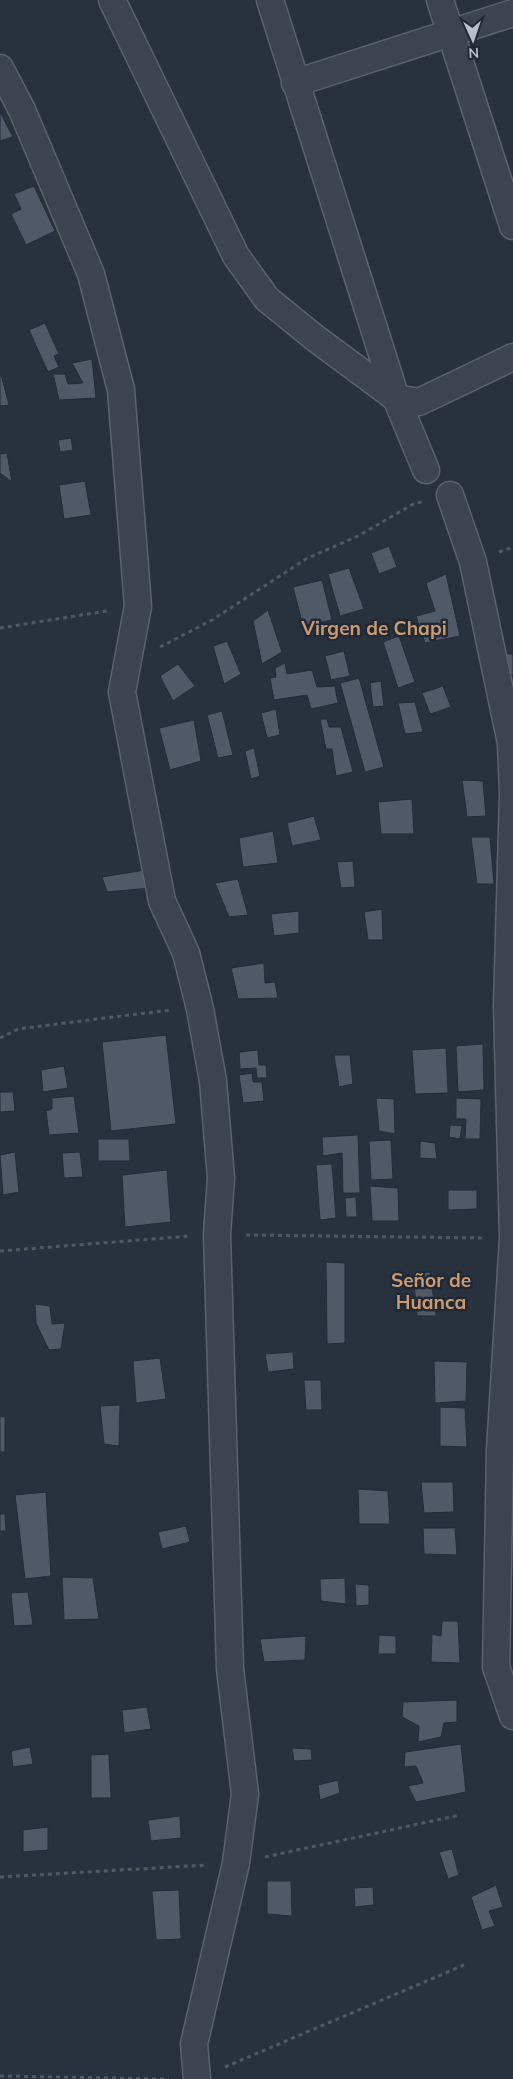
<svg xmlns="http://www.w3.org/2000/svg" width="513" height="2079" font-family="Mulish,sans-serif">
<rect width="100%" height="100%" fill="#28323f"/>
<g fill="#4f5968" stroke="#232b37">
<polygon points="0,112 13,137 0,141"/>
<polygon points="34,186 55,231 26,245 11,214 21,209 14,194"/>
<polygon points="45,323 59,354 54,356 59,367 48,372 29,330"/>
<polygon points="92,359 96,398 59,400 53,374 65,374 68,384 83,383 72,363"/>
<polygon points="0,374 1,374 9,405 0,406"/>
<polygon points="71,438 73,450 60,452 58,440"/>
<polygon points="7,453 12,482 0,473 0,454"/>
<polygon points="85,481 91,515 64,519 59,485"/>
<polygon points="389,546 397,567 379,574 371,553"/>
<polygon points="349,568 364,609 340,616 328,574"/>
<polygon points="446,574 460,636 425,643 416,616 435,611 426,583"/>
<polygon points="322,580 332,620 303,626 293,587"/>
<polygon points="268,610 282,652 262,664 253,621"/>
<polygon points="399,636 415,682 398,688 383,642"/>
<polygon points="227,641 241,674 224,684 213,646"/>
<polygon points="344,651 350,676 331,680 325,656"/>
<polygon points="498,654 513,654 513,675 509,675"/>
<polygon points="285,663 287,674 312,670 317,687 335,686 338,703 311,709 307,695 274,700 270,678 276,677 275,668"/>
<polygon points="178,664 195,686 173,701 160,676"/>
<polygon points="359,678 384,767 365,772 340,683"/>
<polygon points="381,681 384,706 373,707 370,683"/>
<polygon points="443,686 451,707 430,714 422,693"/>
<polygon points="415,702 423,732 405,734 398,703"/>
<polygon points="276,709 280,735 267,738 261,713"/>
<polygon points="222,711 233,755 218,758 207,715"/>
<polygon points="320,719 327,719 329,727 341,727 353,772 336,776 332,749 326,749"/>
<polygon points="194,720 201,761 170,770 159,728"/>
<polygon points="254,748 260,776 251,779 245,751"/>
<polygon points="462,780 483,781 486,816 467,817"/>
<polygon points="412,799 414,834 381,834 378,802"/>
<polygon points="314,816 321,840 292,846 287,823"/>
<polygon points="273,831 278,863 243,867 239,838"/>
<polygon points="471,837 490,837 494,884 477,884"/>
<polygon points="353,861 355,887 341,888 337,862"/>
<polygon points="145,870 151,888 107,892 102,877"/>
<polygon points="238,879 248,915 229,917 215,883"/>
<polygon points="382,909 383,940 368,940 364,912"/>
<polygon points="299,911 299,933 274,936 271,914"/>
<polygon points="264,963 265,983 275,982 278,998 238,999 231,968"/>
<polygon points="166,1035 176,1124 111,1131 102,1042"/>
<polygon points="483,1044 484,1090 458,1092 456,1046"/>
<polygon points="446,1048 448,1093 415,1094 412,1050"/>
<polygon points="258,1050 259,1065 266,1065 267,1078 257,1078 256,1068 240,1069 239,1052"/>
<polygon points="334,1055 350,1055 353,1084 339,1087"/>
<polygon points="64,1066 68,1088 43,1092 41,1070"/>
<polygon points="252,1073 253,1082 262,1082 264,1101 243,1103 239,1075"/>
<polygon points="0,1092 13,1092 15,1111 0,1112"/>
<polygon points="74,1096 79,1133 49,1135 46,1111 52,1109 52,1098"/>
<polygon points="376,1098 394,1099 395,1134 379,1131"/>
<polygon points="456,1098 481,1099 480,1139 465,1139 466,1119 456,1119"/>
<polygon points="450,1125 462,1126 460,1139 449,1137"/>
<polygon points="358,1135 360,1193 343,1193 342,1153 323,1156 322,1137"/>
<polygon points="98,1139 129,1139 130,1161 98,1161"/>
<polygon points="391,1140 393,1179 371,1180 369,1141"/>
<polygon points="420,1141 435,1143 437,1159 420,1158"/>
<polygon points="15,1152 19,1192 3,1195 0,1155"/>
<polygon points="80,1152 83,1177 64,1178 62,1153"/>
<polygon points="332,1164 336,1218 320,1220 316,1165"/>
<polygon points="167,1170 171,1222 125,1227 122,1175"/>
<polygon points="370,1186 398,1188 399,1221 372,1221"/>
<polygon points="448,1190 477,1190 477,1209 448,1210"/>
<polygon points="356,1197 357,1217 346,1217 345,1198"/>
<polygon points="326,1262 345,1263 345,1343 327,1344"/>
<polygon points="430,1272 436,1316 417,1316 413,1273"/>
<polygon points="35,1304 50,1306 52,1324 65,1323 61,1349 49,1350 36,1323"/>
<polygon points="293,1352 294,1369 268,1372 265,1354"/>
<polygon points="160,1358 166,1399 136,1403 133,1361"/>
<polygon points="434,1361 467,1362 466,1401 435,1403"/>
<polygon points="304,1380 321,1380 322,1410 306,1410"/>
<polygon points="120,1405 119,1446 104,1444 100,1406"/>
<polygon points="440,1407 465,1408 467,1447 440,1446"/>
<polygon points="5,1416 5,1452 0,1452 0,1417"/>
<polygon points="421,1482 453,1482 454,1512 424,1513"/>
<polygon points="358,1489 388,1491 390,1524 359,1524"/>
<polygon points="46,1492 51,1576 25,1579 15,1495"/>
<polygon points="0,1514 5,1514 6,1531 0,1531"/>
<polygon points="186,1526 190,1542 162,1549 158,1532"/>
<polygon points="423,1528 455,1528 457,1555 424,1554"/>
<polygon points="62,1577 93,1578 99,1619 64,1620"/>
<polygon points="345,1578 346,1604 321,1601 320,1579"/>
<polygon points="355,1584 369,1585 369,1605 356,1606"/>
<polygon points="28,1592 33,1625 14,1626 11,1593"/>
<polygon points="442,1621 458,1621 460,1663 431,1662 432,1634 441,1636"/>
<polygon points="379,1635 396,1636 396,1654 378,1654"/>
<polygon points="306,1636 305,1660 264,1662 260,1639"/>
<polygon points="457,1700 457,1722 444,1723 441,1737 418,1742 419,1726 402,1717 403,1702"/>
<polygon points="147,1707 151,1729 124,1733 122,1710"/>
<polygon points="461,1744 466,1792 416,1802 408,1786 423,1783 416,1766 404,1767 405,1752"/>
<polygon points="30,1747 33,1764 13,1767 11,1751"/>
<polygon points="292,1748 311,1749 312,1760 294,1761"/>
<polygon points="109,1754 111,1798 91,1798 91,1755"/>
<polygon points="338,1780 340,1793 320,1800 318,1785"/>
<polygon points="180,1816 181,1838 151,1841 148,1820"/>
<polygon points="48,1827 48,1850 23,1852 23,1830"/>
<polygon points="452,1849 459,1875 448,1879 439,1852"/>
<polygon points="267,1881 291,1881 292,1916 267,1914"/>
<polygon points="496,1885 503,1907 489,1911 495,1926 482,1930 471,1897"/>
<polygon points="373,1887 374,1905 355,1907 354,1888"/>
<polygon points="179,1890 181,1939 156,1940 152,1891"/>
</g>
<g fill="none" stroke-linecap="round" stroke-linejoin="round">
<g stroke="#5a626d" stroke-width="29">
<g id="street">
<polyline points="112,0 236,256 267,299 315,338 396,398 419,402 513,357"/>
<polyline points="270,0 396,398 426,470"/>
<polyline points="440,0 513,226"/>
<polyline points="0,68 22,110 91,274 121,390 138,606 122,692 162,901 186,953 200,1009 213,1081 221,1178 217,1234 230,1669 245,1794 236,1863 194,2044 197,2079"/>
<polyline points="295,83 513,13"/>
<polyline points="450,495 473,562 511,743 513,794 507,1006 513,1238 500,1450 496,1667 513,1716"/>
</g>
</g>
<g stroke="#4b5c5f" stroke-width="3" stroke-dasharray="4 4" stroke-linecap="butt">
<polyline points="499,552 513,547"/>
<polyline points="0,628 107,611"/>
<polyline points="160,647 212,620 306,559 358,536 415,503 423,502"/>
<polyline points="0,1038 18,1029 170,1010"/>
<polyline points="246,1235 485,1238"/>
<polyline points="0,1251 190,1236"/>
<polyline points="265,1857 460,1815"/>
<polyline points="0,1877 207,1865"/>
<polyline points="225,2067 464,1965"/>
<polyline points="0,2076 169,2079"/>
</g>
<use href="#street" stroke="#3c444f" stroke-width="26"/>
</g>
<g text-anchor="middle" dominant-baseline="central" stroke-width="5" stroke-linejoin="round" paint-order="stroke">
<g font-size="19" font-weight="bold" fill="#cd9b71" stroke="#212935">
<text x="374" y="628">Virgen de Chapi</text>
<text x="431" y="1280">Señor de<tspan x="431" dy="22">Huanca</tspan></text>
</g>
</g>
<g transform="translate(473 40) rotate(177)" stroke="#212935" stroke-width="4" paint-order="stroke">
<path d="M0-4L9 19L0 12L-9 19Z" fill="#b9bfca"/>
<text y="-8" font-size="14" font-weight="bold" text-anchor="middle" fill="#b9bfca">N</text>
</g>
</svg>
